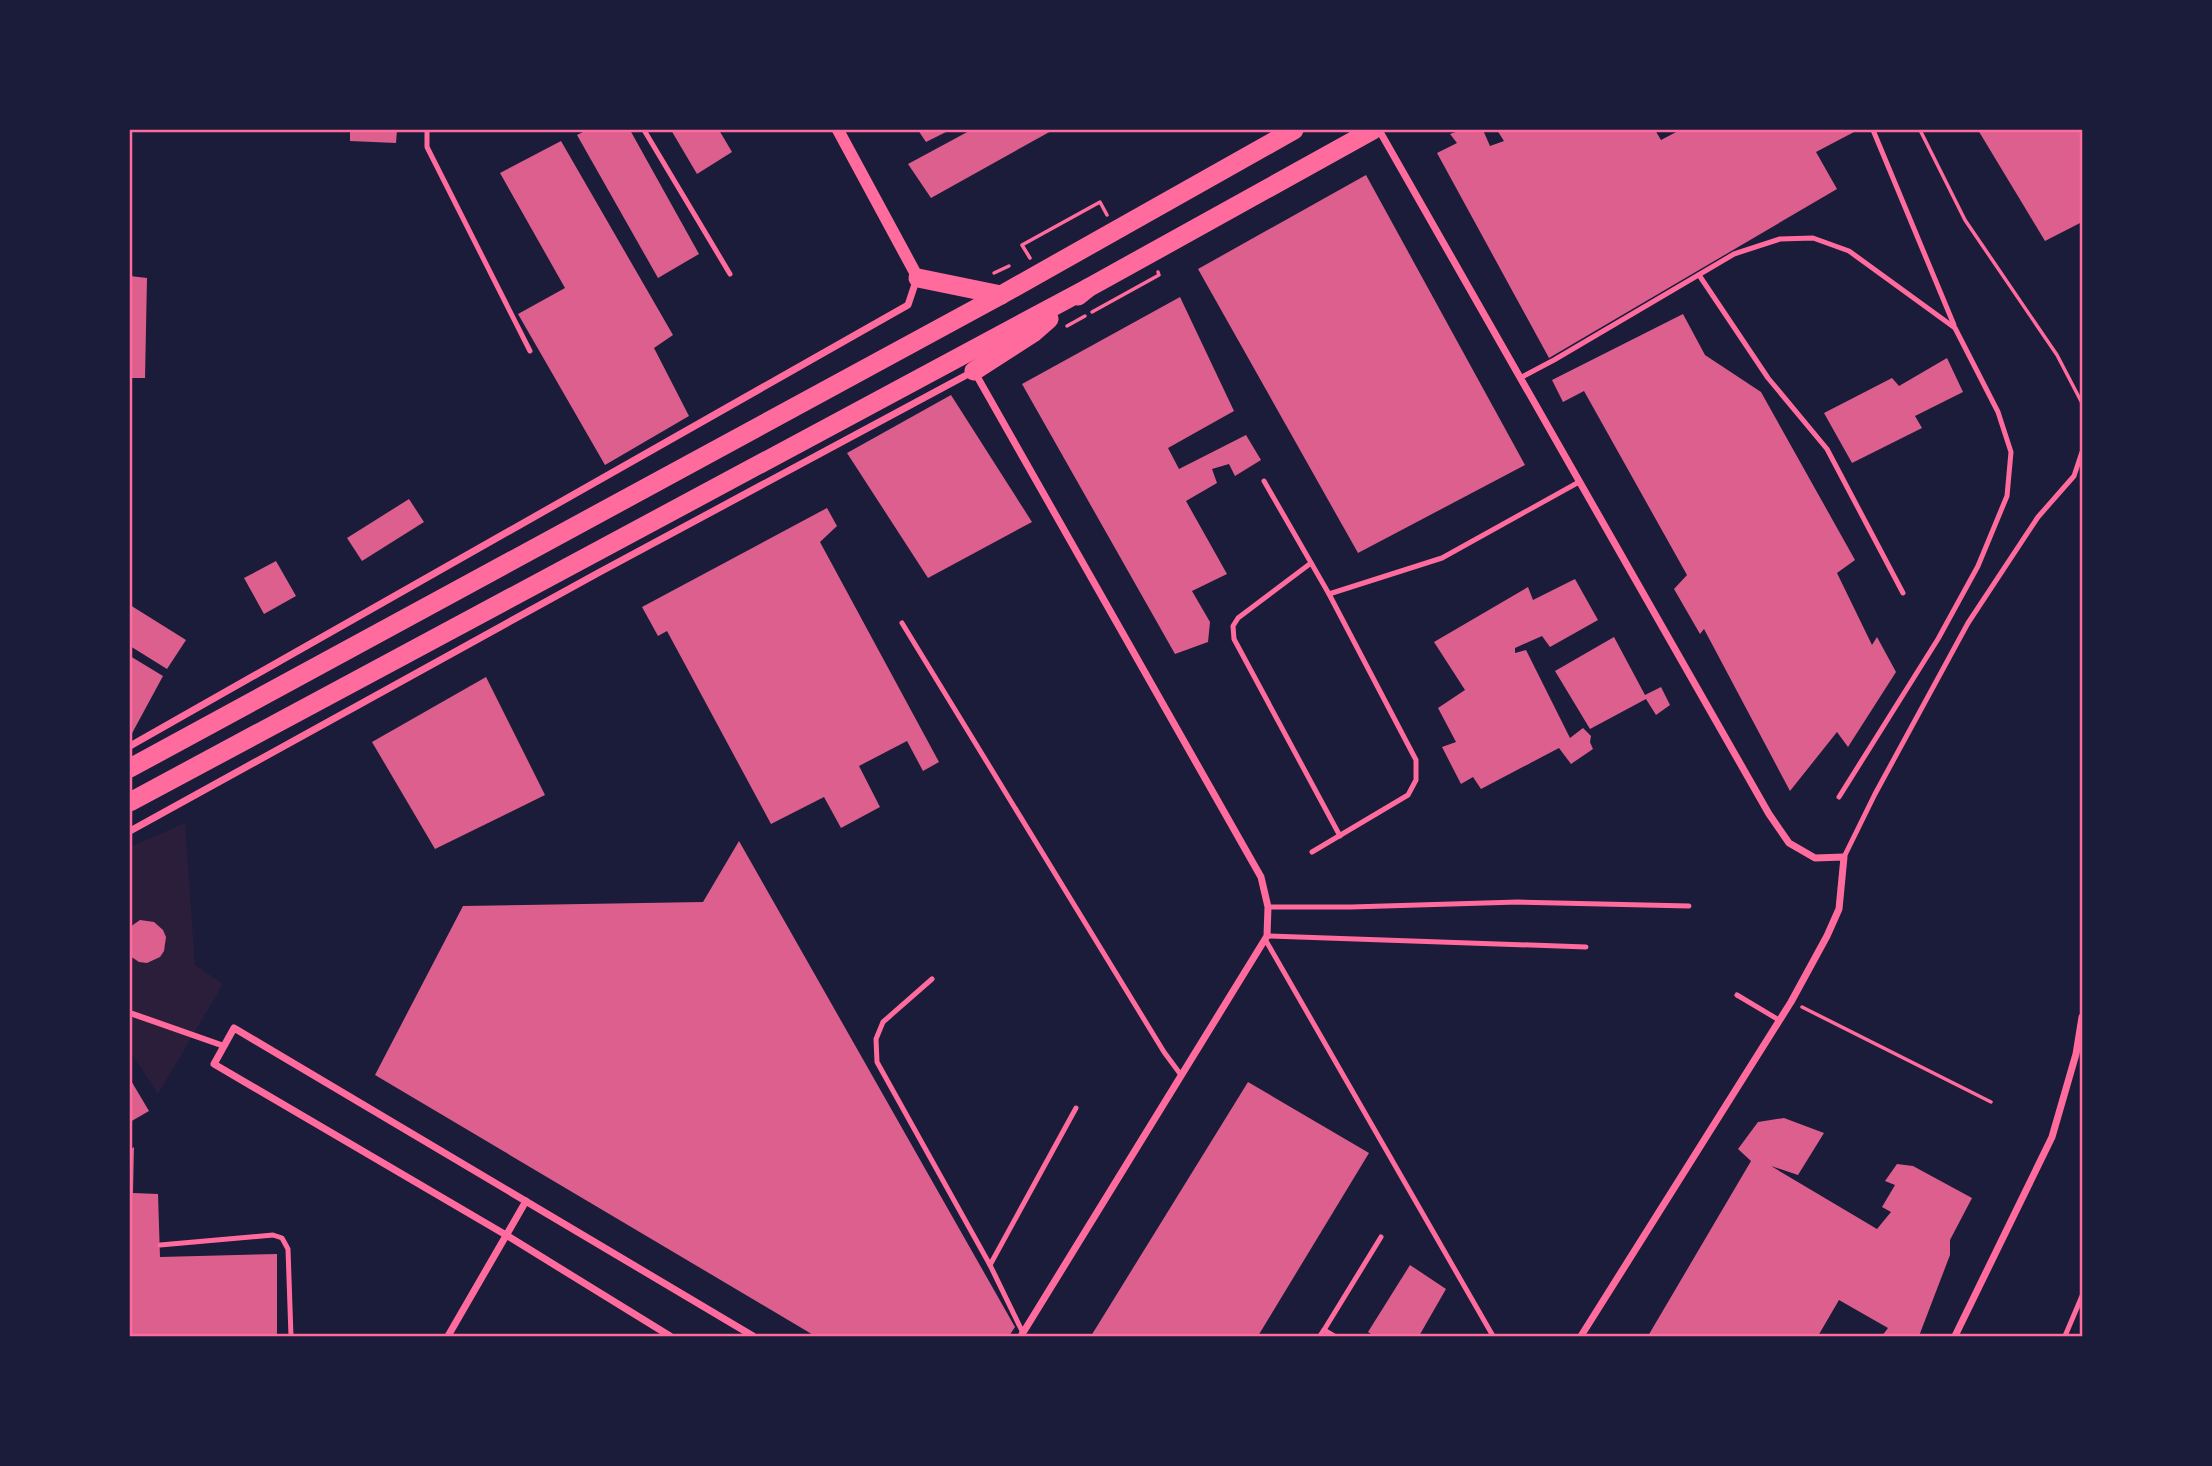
<svg xmlns="http://www.w3.org/2000/svg" width="2212" height="1466" font-family="Spectral,serif">
<rect width="100%" height="100%" fill="#1b1b3a"/>
<polygon fill="#2a1e3b" points="185,823 195,965 223,984 158,1094 132,1054 130,1055 130,847"/>
<g fill="#dd5f8e">
<polygon points="350,130 397,130 396,143 350,141"/>
<polygon points="587,130 630,130 699,254 658,278 577,135"/>
<polygon points="671,130 719,130 732,152 697,174"/>
<polygon points="918,130 950,130 926,142"/>
<polygon points="971,130 1053,130 931,198 908,164"/>
<polygon points="1461,130 1483,130 1490,146 1504,141 1497,130 1655,130 1661,140 1680,130 1852,130 1854,132 1816,152 1837,189 1549,358 1437,153 1457,143 1450,134"/>
<polygon points="1978,130 2082,130 2082,222 2045,241"/>
<polygon points="561,141 673,335 654,348 689,416 605,465 518,314 565,288 500,173"/>
<polygon points="1366,175 1525,465 1358,553 1198,269"/>
<polygon points="130,276 147,278 145,378 130,378"/>
<polygon points="1180,297 1234,411 1168,448 1179,469 1246,435 1261,460 1235,476 1229,464 1212,469 1217,483 1186,501 1227,574 1192,591 1210,622 1208,642 1175,654 1022,384"/>
<polygon points="1683,314 1705,355 1761,392 1855,560 1837,573 1872,645 1877,637 1896,672 1848,747 1837,732 1790,791 1704,629 1700,634 1674,589 1687,575 1584,391 1563,402 1552,380"/>
<polygon points="1947,358 1963,392 1915,416 1922,428 1852,463 1824,413 1892,378 1899,386"/>
<polygon points="951,395 1032,522 928,578 847,453"/>
<polygon points="409,499 424,522 362,561 347,538"/>
<polygon points="827,508 837,526 820,542 939,762 923,771 907,741 859,766 880,807 841,828 824,797 771,824 667,631 658,636 642,607"/>
<polygon points="276,561 296,596 264,614 244,578"/>
<polygon points="1575,579 1598,620 1550,647 1542,636 1515,648 1515,653 1526,650 1570,738 1583,728 1591,736 1590,742 1593,749 1571,764 1559,748 1481,789 1473,777 1461,784 1442,747 1456,742 1438,708 1465,690 1434,642 1528,587 1533,600"/>
<polygon points="130,605 186,640 167,669 130,646"/>
<polygon points="1614,637 1645,695 1661,687 1670,705 1656,715 1646,699 1590,729 1555,671"/>
<polygon points="130,656 163,676 130,737"/>
<polygon points="486,677 545,795 435,849 372,742"/>
<polygon points="739,841 1015,1327 1009,1336 815,1336 375,1075 463,906 703,902"/>
<polygon points="140,920 154,922 163,930 166,937 164,951 160,957 147,963 139,962 130,956 130,927"/>
<polygon points="130,1079 149,1111 130,1122"/>
<polygon points="1248,1082 1369,1153 1258,1336 1091,1336"/>
<polygon points="1784,1118 1824,1133 1798,1175 1771,1166 1877,1229 1891,1212 1882,1207 1895,1185 1885,1181 1897,1164 1913,1166 1972,1198 1950,1240 1950,1255 1919,1336 1882,1336 1888,1328 1839,1300 1818,1336 1648,1336 1751,1161 1738,1149 1758,1122"/>
<polygon points="134,1147 133,1193 158,1194 160,1257 277,1254 277,1336 130,1336 130,1150"/>
<polygon points="1410,1265 1446,1289 1419,1336 1374,1336 1368,1332"/>
</g>
<g fill="none" stroke-linecap="round" stroke-linejoin="round">
<g stroke="#ff6b9d" stroke-width="3.5">
<polyline points="1920,130 1965,220 2057,355 2082,403"/>
<polyline points="1030,258 1022,245 1100,202 1107,215"/>
<polyline points="994,273 1009,266"/>
<polyline points="1092,312 1159,275 1158,272"/>
<polyline points="1067,326 1085,316"/>
<polyline points="1802,1007 1991,1102"/>
</g>
<g stroke="#ff6b9d" stroke-width="5">
<polyline points="427,130 427,147 530,351"/>
<polyline points="644,130 730,274"/>
<polyline points="1873,130 1954,325"/>
<polyline points="1699,275 1768,378 1827,449 1903,593"/>
<polyline points="1520,378 1554,360 1734,254 1780,239 1813,238 1849,251 1955,328 1998,412 2011,452 2007,496 1978,566 1938,639 1839,797"/>
<polyline points="1264,481 1329,594 1442,558 1579,482"/>
<polyline points="1311,563 1238,618 1233,626 1234,639 1340,836"/>
<polyline points="902,623 1164,1052 1181,1075"/>
<polyline points="1312,852 1408,795 1416,780 1416,760 1329,594"/>
<polyline points="1844,857 1875,794 1968,623 2038,517 2074,476 2082,452"/>
<polyline points="1268,907 1351,907 1518,902 1689,906"/>
<polyline points="1267,936 1586,947"/>
<polyline points="1265,939 1493,1336"/>
<polyline points="932,979 883,1022 876,1039 877,1062 990,1265 1023,1333"/>
<polyline points="1737,995 1779,1020"/>
<polyline points="160,1245 273,1235 282,1238 288,1249 291,1336"/>
<polyline points="990,1265 1076,1108"/>
<polyline points="1324,1330 1381,1237"/>
<polyline points="1320,1336 1324,1330 1334,1336"/>
<polyline points="2065,1336 2082,1296"/>
</g>
<polyline stroke="#ff6b9d" stroke-width="6" points="130,1013 224,1046"/>
<g stroke="#ff6b9d" stroke-width="7">
<polyline points="1379,130 1769,814 1789,843 1815,858 1844,857 1839,909 1827,936 1791,1002 1581,1336"/>
<polyline points="130,746 908,305 917,278"/>
<polyline points="130,831 598,573 974,371 1261,877 1268,907 1267,936 1021,1336"/>
<polyline points="448,1336 526,1201"/>
<polyline points="670,1336 506,1235 214,1064 234,1028 753,1336"/>
<polyline points="1955,1336 2052,1137 2076,1054 2082,1017"/>
</g>
<polyline stroke="#ff6b9d" stroke-width="12" points="838,130 918,278"/>
<g stroke="#ff6b9d" stroke-width="19">
<polyline points="918,278 1001,295"/>
<polyline points="1078,296 1088,288 1373,130"/>
<polyline points="974,371 1033,333 1049,319"/>
<polyline points="130,768 1001,295 1294,130"/>
<polyline points="130,802 1088,288"/>
</g>
</g>
<rect width="2212" height="1466" fill="none" stroke="#1b1b3a" stroke-width="262"/>
<rect x="131" y="131" width="1950" height="1204" fill="none" stroke="#ff6b9d" stroke-width="2.5"/>
</svg>
